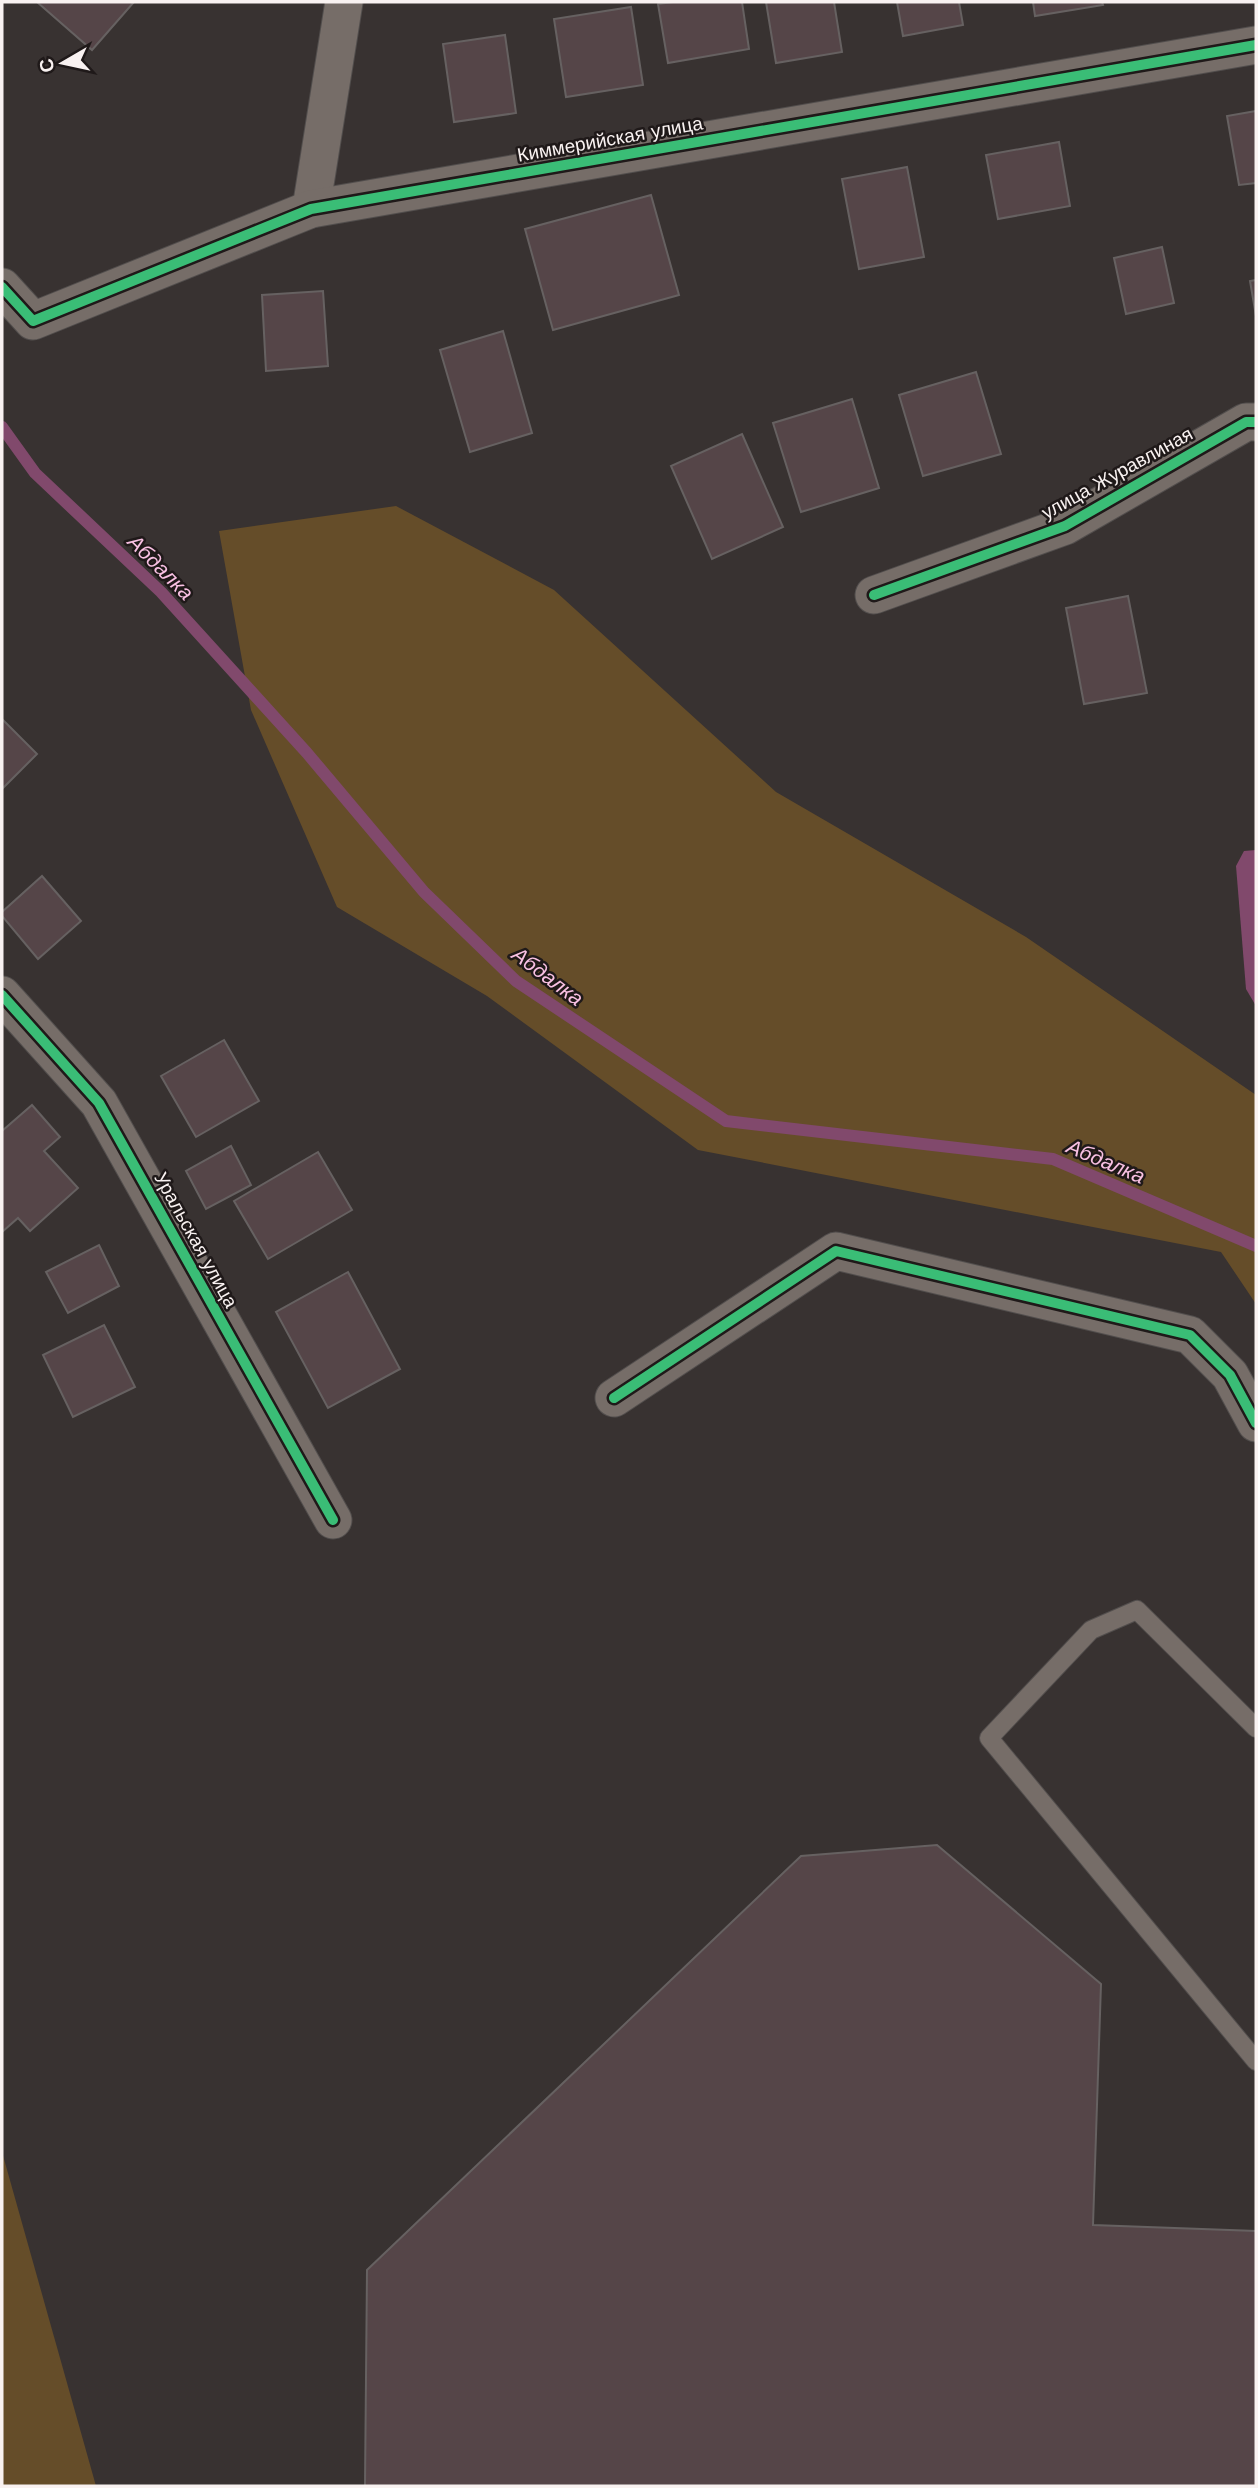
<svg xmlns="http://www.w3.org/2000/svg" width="1258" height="2488" font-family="'Work Sans',sans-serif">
<rect width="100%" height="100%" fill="#383231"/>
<g fill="#654d29">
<polygon points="396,506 554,590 776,792 1026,937 1256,1095 1256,1304 1221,1252 698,1150 487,996 337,907 251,710 219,531"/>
<polygon points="2,2152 96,2486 2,2486"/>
</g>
<polygon fill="#81496c" points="1256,850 1256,1006 1246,989 1236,866 1244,851"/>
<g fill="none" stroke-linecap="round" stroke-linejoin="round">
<polyline stroke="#81496c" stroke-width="12" points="2,427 35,473 161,592 307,753 424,892 516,981 726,1121 1053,1159 1256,1246"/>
</g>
<g fill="#554548" stroke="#666161" stroke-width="2">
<polygon points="37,2 134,2 92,50"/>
<polygon points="673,2 742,2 749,49 668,63 658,4"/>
<polygon points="766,2 834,2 842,52 776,63"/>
<polygon points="897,2 959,2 963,25 903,36"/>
<polygon points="1033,2 1102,2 1103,5 1035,16"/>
<polygon points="631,7 643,85 566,97 554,19"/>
<polygon points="505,35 516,113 454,122 443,44"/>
<polygon points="1256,111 1256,183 1239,185 1227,116"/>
<polygon points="1059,142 1070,206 998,219 986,155"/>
<polygon points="907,167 924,257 859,269 842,179"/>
<polygon points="651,195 679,295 553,330 525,229"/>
<polygon points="1162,247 1174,303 1126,314 1114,258"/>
<polygon points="1256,280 1256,316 1250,281"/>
<polygon points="323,291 328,366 266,371 262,295"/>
<polygon points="503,331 532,433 470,452 440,350"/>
<polygon points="976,372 1001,454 923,476 899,395"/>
<polygon points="852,399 879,488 801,512 773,423"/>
<polygon points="742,434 783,527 712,559 671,466"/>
<polygon points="1128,596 1147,693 1084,704 1066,608"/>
<polygon points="2,719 37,754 2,789"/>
<polygon points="42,876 81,921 38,959 2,916 2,912"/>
<polygon points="224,1040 259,1101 196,1137 161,1076"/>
<polygon points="32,1105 60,1137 44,1151 78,1188 30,1231 18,1218 2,1232 2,1131"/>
<polygon points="231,1146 251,1185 206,1209 186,1171"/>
<polygon points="318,1152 352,1210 268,1259 234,1201"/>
<polygon points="99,1245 119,1286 68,1313 46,1272"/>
<polygon points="348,1272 400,1369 328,1408 276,1312"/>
<polygon points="104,1325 135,1387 73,1417 43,1355"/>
<polygon points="937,1845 1101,1984 1093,2225 1256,2231 1256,2486 365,2486 367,2270 801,1856"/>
</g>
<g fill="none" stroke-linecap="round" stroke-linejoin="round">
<g stroke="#524e4d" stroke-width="20">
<polyline id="lane" points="1256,1728 1137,1610 1091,1630 989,1738 1256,2061"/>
</g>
<g stroke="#524e4d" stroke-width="39">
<g id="street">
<polyline points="311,209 344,2"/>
<polyline points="2,287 33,321 311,209 1256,45"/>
<polyline points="874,595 1065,526 1246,422 1256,422"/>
<polyline points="2,995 99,1103 333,1520"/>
<polyline points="614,1398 836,1251 1190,1335 1230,1375 1256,1423"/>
</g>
</g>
<use href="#lane" stroke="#766d68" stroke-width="18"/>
<use href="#street" stroke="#766d68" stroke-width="37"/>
<g stroke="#1f1919" stroke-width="15">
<g id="cycleway">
<polyline points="2,287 33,321 311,209 1256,45"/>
<polyline points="874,595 1065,526 1246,422 1256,422"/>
<polyline points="2,995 99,1103 333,1520"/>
<polyline points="614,1398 836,1251 1190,1335 1230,1375 1256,1423"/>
</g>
</g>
<use href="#cycleway" stroke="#3abd76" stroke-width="10"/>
</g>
<g text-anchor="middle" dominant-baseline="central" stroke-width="5" stroke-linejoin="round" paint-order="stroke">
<g font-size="19" fill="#f9f2f1" stroke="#1f1919">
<text transform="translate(610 139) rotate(-10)">Киммерийская улица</text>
<text transform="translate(1117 473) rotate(-29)">улица Журавлиная</text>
<text transform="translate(196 1240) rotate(61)">Уральская улица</text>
</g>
<g font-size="21" font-style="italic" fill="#f9c1e3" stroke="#1f1919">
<text transform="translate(161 567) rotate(45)">Абдалка</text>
<text transform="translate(548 976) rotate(37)">Абдалка</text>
<text transform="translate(1106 1161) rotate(23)">Абдалка</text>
</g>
</g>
<rect width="1258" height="2488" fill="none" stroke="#f9f2f1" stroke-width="7"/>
<g transform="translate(63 63) rotate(261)" stroke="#1f1919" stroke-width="5" paint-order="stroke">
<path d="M0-5L12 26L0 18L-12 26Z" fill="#f9f2f1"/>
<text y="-10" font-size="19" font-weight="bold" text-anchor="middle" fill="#f9f2f1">С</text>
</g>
</svg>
